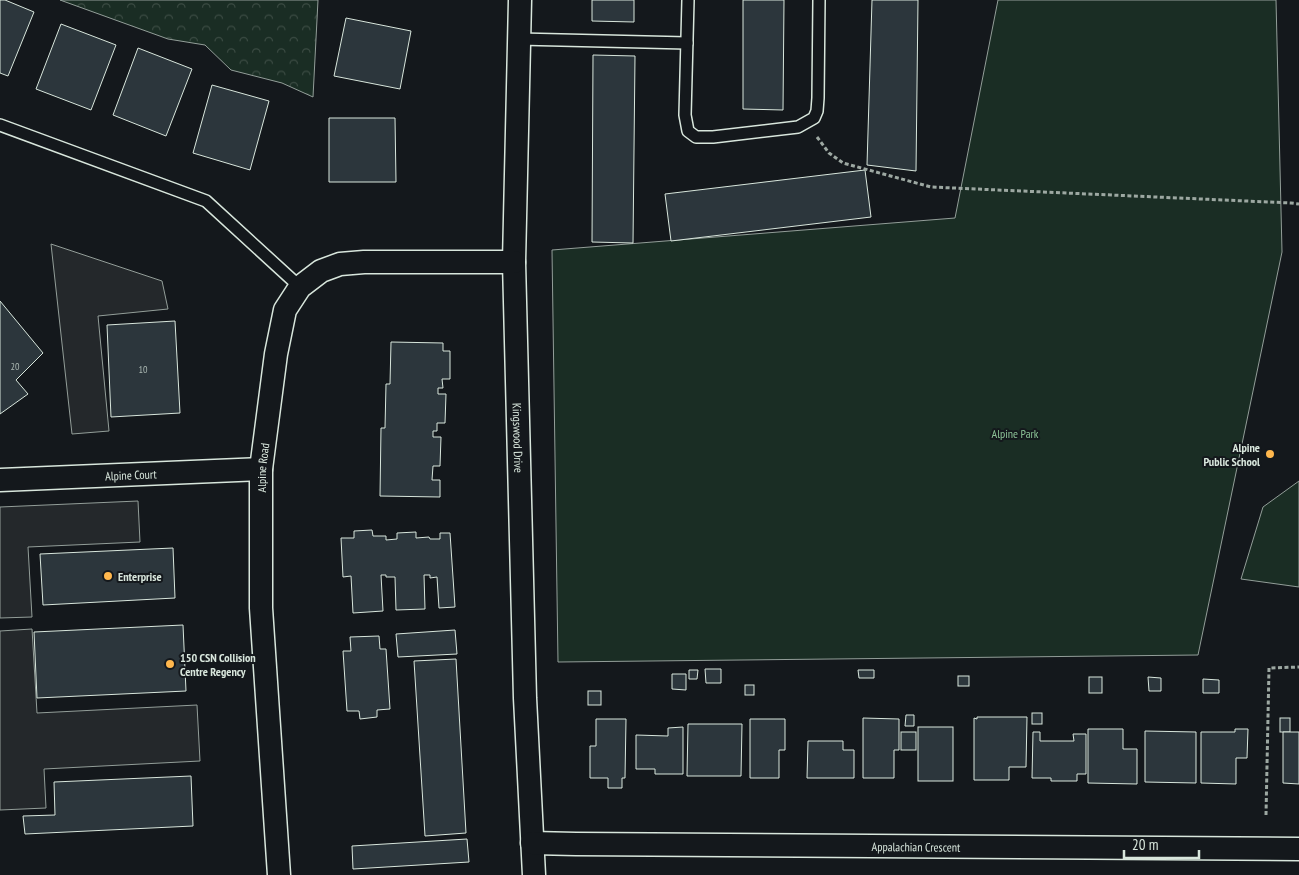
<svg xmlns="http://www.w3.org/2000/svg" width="1299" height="875" font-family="'PT Sans Narrow',sans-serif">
<defs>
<pattern id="forest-crowns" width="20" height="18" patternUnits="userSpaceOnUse" patternTransform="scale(1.25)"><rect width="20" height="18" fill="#1a2d24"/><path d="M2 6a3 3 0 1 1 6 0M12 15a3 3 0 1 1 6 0" fill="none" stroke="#3b4b43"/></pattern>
</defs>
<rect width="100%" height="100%" fill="#14181c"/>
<polygon fill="url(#forest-crowns)" stroke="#939e99" points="60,0 318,0 313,97 282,83 231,70 205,45 168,39"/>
<g fill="#1a2d24" stroke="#939e99">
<polygon points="998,0 1276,0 1282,252 1198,655 558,662 552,250 955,218"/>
<polygon points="1299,481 1299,587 1241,579 1263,507"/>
</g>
<g fill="#24282b" stroke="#939e99">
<polygon points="51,244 162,281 168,309 98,316 109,431 72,434"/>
<polygon points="138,501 140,542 28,547 32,617 0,618 0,507"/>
<polygon points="32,629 37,713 197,705 200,761 44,769 46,808 0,810 0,631"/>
</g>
<g fill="#2c363c" stroke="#d8e6dc">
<polygon points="0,0 5,0 34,12 8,76 0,73"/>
<polygon points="592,0 634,0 634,22 592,21"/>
<polygon points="743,0 784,0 783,110 743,109"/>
<polygon points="872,0 918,0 916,171 867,165"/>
<polygon points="346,18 411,31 400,89 334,76"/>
<polygon points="61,24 116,45 91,110 36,89"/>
<polygon points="138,48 192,69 166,136 113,115"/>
<polygon points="593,55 635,56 633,243 592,242"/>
<polygon points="212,85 269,101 250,170 193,153"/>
<polygon points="329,118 395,118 396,182 329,182"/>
<polygon points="865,170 871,217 671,241 665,194"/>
<polygon points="0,301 43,353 16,380 28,394 0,414"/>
<polygon points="175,321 180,413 111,417 107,325"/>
<polygon points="391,342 443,343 443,351 450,351 450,379 442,379 443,388 438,388 438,394 446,394 445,423 437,423 437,431 433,431 433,437 441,437 440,466 433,466 432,480 440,480 440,497 380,496 381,428 385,428 386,384 390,384"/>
<polygon points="372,530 373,536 386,536 386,540 397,539 397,533 416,532 416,538 429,537 430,539 440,539 440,533 450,533 455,607 439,608 437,577 430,578 430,575 424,575 425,609 396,610 395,577 386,577 386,575 381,575 383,611 353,613 351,576 343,577 341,538 354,538 354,531"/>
<polygon points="173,548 175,598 43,605 40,554"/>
<polygon points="183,625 186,691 37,698 34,632"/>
<polygon points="455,630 457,654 398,657 396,634"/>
<polygon points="379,636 380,649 386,649 390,709 377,710 377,717 360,719 359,711 347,711 343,651 351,651 350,637"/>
<polygon points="456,659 466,833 425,836 414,661"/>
<polygon points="705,669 721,669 721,683 706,683"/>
<polygon points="689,670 698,670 697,679 689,679"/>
<polygon points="858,670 874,670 874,678 859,678"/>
<polygon points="672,674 686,674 686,690 672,689"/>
<rect x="958" y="676" width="11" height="10"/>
<rect x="1089" y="677" width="13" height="16"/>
<polygon points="1148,677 1161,678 1161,691 1149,691"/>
<polygon points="1203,679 1219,680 1219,693 1203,693"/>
<rect x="745" y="685" width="9" height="10"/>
<rect x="588" y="691" width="13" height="14"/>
<rect x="1032" y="713" width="10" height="11"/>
<polygon points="906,715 914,715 914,726 905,726"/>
<polygon points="977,717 1027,717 1026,767 1009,767 1009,780 974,780 974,718 977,719"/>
<polygon points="863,718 899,719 899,750 894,750 894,778 863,778"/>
<rect x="1280" y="718" width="10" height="14"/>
<polygon points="596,719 626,719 625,778 622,778 622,788 608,788 608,778 590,778 590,746 596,746"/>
<polygon points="750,719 785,719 785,750 779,750 779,778 750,778"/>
<polygon points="688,724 742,724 741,776 687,776"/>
<polygon points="683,727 683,774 655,774 655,769 636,769 636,735 668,736 668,728"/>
<rect x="918" y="727" width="35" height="54"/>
<polygon points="1088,729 1123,729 1123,749 1137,749 1137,784 1088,783"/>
<polygon points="1235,729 1248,729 1247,758 1236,758 1236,784 1201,783 1201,732 1235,732"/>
<polygon points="1145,731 1196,732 1196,783 1145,782"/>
<rect x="901" y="732" width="15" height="18"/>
<polygon points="1033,732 1040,732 1040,741 1074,741 1073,734 1086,734 1086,774 1077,774 1077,781 1051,781 1051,778 1032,778"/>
<polygon points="1283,732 1299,732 1299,784 1283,783"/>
<polygon points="808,741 843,741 843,750 854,750 854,778 807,778"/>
<polygon points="191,776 193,826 25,834 23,816 55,815 54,782"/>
<polygon points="467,839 469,862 353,869 352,846"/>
</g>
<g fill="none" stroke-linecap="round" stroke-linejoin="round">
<g stroke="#d8e6dc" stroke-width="14">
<g id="service">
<polyline points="688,0 685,115 688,131 696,137 713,137 798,127 814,118 817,111 818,98 819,0"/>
<polyline points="519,39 687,43"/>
<polyline points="0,125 206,201 300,287"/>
</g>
</g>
<g stroke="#d8e6dc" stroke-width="25">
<g id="minor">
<path id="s1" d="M520 0 514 262 525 698 534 875"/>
<path id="s2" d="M0 480 261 469"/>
<path id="s3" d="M532 843 576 844 1299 849"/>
<path id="s4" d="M279 875 261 608V469L276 354 285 310 300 287 321 271 340 264 364 262H514"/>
</g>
</g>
<g stroke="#9da8a2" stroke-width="3" stroke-dasharray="4 2.5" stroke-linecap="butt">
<polyline points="817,137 829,153 843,163 931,187 1291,203 1299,204"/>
<polyline points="1266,815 1269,668 1299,667"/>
</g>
<use href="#service" stroke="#14181c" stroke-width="11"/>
<use href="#minor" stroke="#14181c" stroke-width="22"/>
</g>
<g fill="#ffb74d" stroke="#14181c" stroke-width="2">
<circle cx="1270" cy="454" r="5"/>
<circle cx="108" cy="576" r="5"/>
<circle cx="170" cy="664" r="5"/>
</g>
<g text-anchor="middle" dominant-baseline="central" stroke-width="4" stroke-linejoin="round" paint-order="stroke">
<g font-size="10" fill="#adbab4">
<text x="15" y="366">20</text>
<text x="143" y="369">10</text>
</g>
<g font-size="12" fill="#8ac095" stroke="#14181c">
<text x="1015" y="433">Alpine Park</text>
</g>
<g font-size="12" fill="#d8e6dc" stroke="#14181c">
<text stroke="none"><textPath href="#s1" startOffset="438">Kingswood Drive</textPath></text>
<text stroke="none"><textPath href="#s4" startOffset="408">Alpine Road</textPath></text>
<text stroke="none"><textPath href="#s2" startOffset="131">Alpine Court</textPath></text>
<text stroke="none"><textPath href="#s3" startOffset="384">Appalachian Crescent</textPath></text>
</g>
<g font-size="12" font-weight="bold" fill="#d8e6dc" stroke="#14181c" text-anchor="start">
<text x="1260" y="447" text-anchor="end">Alpine<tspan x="1260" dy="14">Public School</tspan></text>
<text x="118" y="576">Enterprise</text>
<text x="180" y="657">150 CSN Collision<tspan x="180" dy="14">Centre Regency</tspan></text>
</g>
</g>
<path d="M1124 850v8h75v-8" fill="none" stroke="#d8e6dc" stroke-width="2.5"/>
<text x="1132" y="850" font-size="15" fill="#d8e6dc" stroke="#14181c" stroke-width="4" paint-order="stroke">20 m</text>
</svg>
